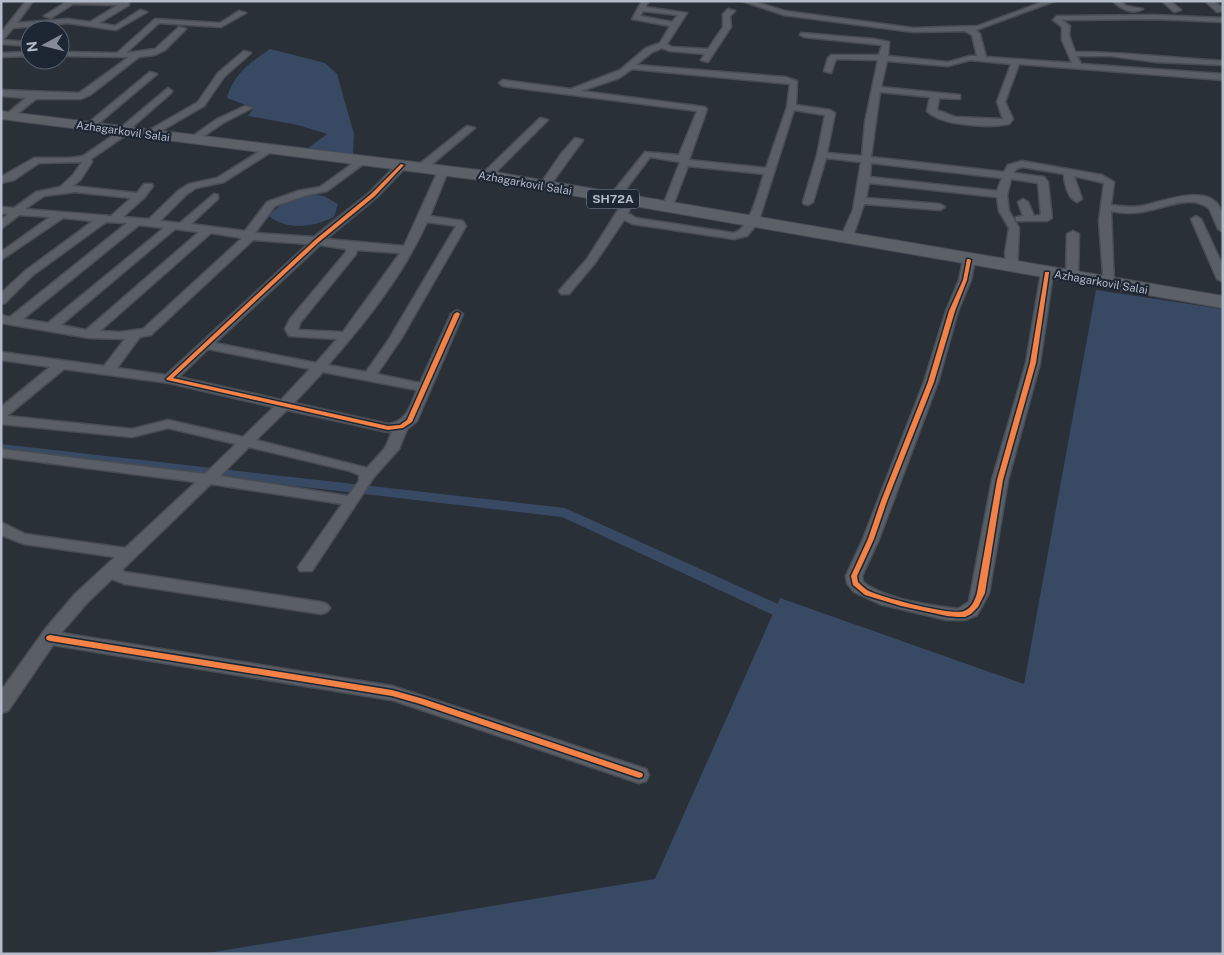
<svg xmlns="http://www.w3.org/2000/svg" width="1224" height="955" font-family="'Public Sans',sans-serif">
<rect width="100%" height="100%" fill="#2a3038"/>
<g fill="#384963">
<path d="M270 49 325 63 337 74 354 134 353 154 307 149 327 134 298 125 248 116 254 108 227 98C233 74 250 63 270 49Z"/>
<path d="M316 195 324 196 338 204 334 217C314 227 287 231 269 216 285 199 294 197 316 195Z"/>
<polygon points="1096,290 1223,309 1223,954 202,954 655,879 780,598 1024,684"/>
</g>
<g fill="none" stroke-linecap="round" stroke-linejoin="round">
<polygon fill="#384963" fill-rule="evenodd" points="1,444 565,508 798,613 800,617 798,621 786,621 562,517 1,452"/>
<g stroke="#484c53" stroke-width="3">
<g id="minor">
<polygon points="26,1 33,1 17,23 68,19 90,22 118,5 73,4 51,18 44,16 68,1 129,1 129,5 99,23 115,26 140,10 147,12 116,30 68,23 13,28 3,40 30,42 30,46 1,44 1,33"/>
<path d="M642 1H649L645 7 687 13 667 44 672 47 708 49 723 27V14L728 9 735 11 730 16 731 27 708 62 701 60 705 54 670 51 662 48 652 52 636 65 785 77 797 81 796 105 830 110 835 113 827 153 862 156 865 122 878 60 836 59 831 73 824 71 828 58 831 55H879L882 45 804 37 800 35 801 33 874 39 889 42 888 56 948 62 970 56H977L972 35 965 31 913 32 784 15 742 1H753L785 11 913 28 978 26 1045 1H1055L976 30 980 34 986 57 1072 63 1062 40V27L1053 20 1057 16 1154 15 1223 18V22L1154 19 1062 20 1070 26 1069 35 1075 52C1124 52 1173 58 1223 61V65L1156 62 1111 56H1077L1081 64 1223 74V80L1019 64 1005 102 1013 119 1009 124C990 128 941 126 927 111L930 97 880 92 871 157 1004 172 1008 165 1022 161 1102 175 1114 182 1111 205C1121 206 1132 208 1142 206 1161 202 1205 184 1219 206 1224 214 1223 223 1223 232L1218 229 1209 208C1188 194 1164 209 1142 212 1131 214 1121 213 1111 211L1114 284 1112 287H1104L1099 221 1104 183 1074 176 1082 199 1077 202C1068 199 1064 183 1064 174L1022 167 1016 169 1014 173 1044 177 1048 182 1052 218 1047 221H1016V217L1023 216 1018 202 1023 199 1028 202 1034 216 1041 215 1038 183 1011 179 1007 195 1009 211 1019 228 1017 270 1013 271 1007 268 1005 253 1009 228 999 211 997 197 869 183 866 198 940 204 945 207 940 210 864 204 852 239 846 242 842 241 840 239 853 210 861 162 826 158 813 202 808 205 804 204 803 202 817 155 825 115 794 110 758 223 747 236 734 239 633 224 624 220 595 263 569 294H561L559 291 587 259 625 199 629 198 634 201 628 213 636 218 734 233C750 229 759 189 764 174L688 166 672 208 667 211 662 208 680 162 650 157 617 201H609V197L645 152 679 155 697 111 503 86 499 83 503 80 571 89 620 70 646 48 660 43 670 26 632 19ZM643 11 678 15 672 22 640 16ZM970 60 1011 64 997 102 1003 119 955 117 937 110 939 98 960 99V95L881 87 887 61 948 66ZM632 69 790 84 787 107 766 168 689 160 707 109 705 107 581 91 619 78ZM871 163 1002 178 997 191 870 177Z"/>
<path d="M1113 1H1121L1126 6 1143 9C1133 15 1120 9 1113 1Z"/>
<polygon points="1162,1 1170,1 1181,10 1174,12"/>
<polygon points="1205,1 1213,1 1223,8 1223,11 1217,12"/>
<polygon points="239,11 246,13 221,27 159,23 126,53 155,49 179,27 186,29 165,50 155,55 139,57 90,95 81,99 36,99 12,118 4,116 26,98 1,96 1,90 79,93 129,57 60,56 60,52 117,53 155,19 220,23"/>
<polygon points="244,51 251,53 224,77 204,106 152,136 146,136 146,132 198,102 218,73"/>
<polygon points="30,52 30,56 1,57 1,53"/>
<polygon points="150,72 157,74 93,128 87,128 87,124"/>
<path d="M168 88 172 91 171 93 130 129 129 133 91 159 92 162 81 179 73 186 137 193 144 184H152L153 186 144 198 123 217 149 219 179 190 189 184 217 178 265 148H271V152L224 182 196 188 187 194 160 221 180 223 214 194 218 195V199L191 224 245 231 267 202 298 191 320 187 359 159H365V163L327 191 304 196 275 206 255 233 314 237 369 193 398 163 402 162 407 165 406 167 377 197 326 239 404 246 438 171 447 169 448 171 430 216 463 221 466 226 401 339 377 374 420 383 451 314 457 310 463 314 417 421 407 429 399 449 374 477 312 571H300L298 567 342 504 211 484 122 570 125 572 321 602 327 604 330 608 327 612 321 614 125 584 112 579 87 603 61 633 392 686 646 769 649 775 646 781 639 783 392 700 53 645 8 711 1 713V691L46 628 75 594 115 557 24 544 1 535V522L25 534 125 548 196 482 1 457V449L205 474 236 444 168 428 132 437 1 424V407L50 367 1 360V352L104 366 125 339 89 338 1 323V315L10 317 127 223 106 222 33 275 5 303 1 304V293L25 271 93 221 63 218 1 260V252L50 217 19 215 1 229V220L8 214 1 213V207L14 208 36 192 60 187 73 175 82 162 39 163 14 180 1 183V177L34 158H70L83 156 118 132 119 129ZM75 192 131 198 111 216 25 209 44 196ZM427 222 456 226 389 339 366 372 328 365C366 322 403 275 427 222ZM139 225 164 228 48 323 23 319ZM175 229 199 232 86 330 61 325ZM211 233 242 238 143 329 120 332 100 331ZM253 240 308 244 166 375 117 368 140 337 151 335ZM320 245 346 249V252L290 319 285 329 289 336 337 339 316 363 215 343ZM357 250 400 253 343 332 298 330 300 323 356 254ZM208 349 310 369 281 400 179 377ZM64 369 169 383 274 407 243 437 168 420 132 429 7 416ZM323 372 417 390C410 406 407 422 388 424L294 403ZM287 410 388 432H392L385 448 367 468 256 440ZM249 447 350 471 359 475V481L348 496 220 476Z"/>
<polygon points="245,106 252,108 223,123 195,142 187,140 217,119"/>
<polygon points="540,118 548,120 490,178 482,178 482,174"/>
<polygon points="467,126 475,128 425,170 417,170 417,166"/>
<polygon points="575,138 583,140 548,188 540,188 539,186 561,154"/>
<polygon points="1196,216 1201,219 1223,266 1223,282 1217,279 1191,219"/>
<polygon points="1073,231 1079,234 1078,278 1072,282 1066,278 1067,234"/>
<path d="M969 257 975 260 971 280 958 311 938 382 879 539 862 576 863 582C883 599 932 606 958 609L969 602 992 480 1026 363 1041 273 1043 271H1051L1053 273 1040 363 1008 480 989 593 977 615 965 620H947L880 604 854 592 847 583 846 576 863 539 924 382 946 311 959 280 963 260Z"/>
</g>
</g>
<g stroke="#484c55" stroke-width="2">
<polygon id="primary" points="1,111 495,172 1223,296 1223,308 495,182 1,119"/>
</g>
<use href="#minor" fill="#5a5e66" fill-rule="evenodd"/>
<use href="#primary" fill="#5c6168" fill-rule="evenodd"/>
<g stroke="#1d2633" stroke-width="3">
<g id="cycleway">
<polygon points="401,164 404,165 375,196 319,242 173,378 388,426 400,425 407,420 454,314 457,312 459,313 460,314 412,422 403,428 388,430 167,380 166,379 167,378 315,240 371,194"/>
<path d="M967 259H969L971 260 967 280 955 311 934 382 887 501 874 539 857 576 858 582C862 586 866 590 871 592 885 598 952 616 964 611 972 608 975 600 977 593L997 480 1030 363 1045 273V272H1049V273L1036 363 1003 480 985 593 978 607 971 614 965 617H958L947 616 901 606 865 595 853 585 851 576 868 539 881 501 928 382 949 311 963 280Z"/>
<polygon points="50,635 392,690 424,699 642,773 643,775 642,777 639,778 420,704 392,696 50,641 47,640 46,638 47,636"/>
</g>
</g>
<use href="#cycleway" fill="#f48246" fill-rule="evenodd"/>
</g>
<g text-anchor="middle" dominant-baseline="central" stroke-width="4.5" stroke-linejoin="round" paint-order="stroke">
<g font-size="11" fill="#b4bcc9" stroke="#1d2633">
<text transform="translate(123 131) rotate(8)">Azhagarkovil Salai</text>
<text transform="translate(525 183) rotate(10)">Azhagarkovil Salai</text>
<text transform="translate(1101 282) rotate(10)">Azhagarkovil Salai</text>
</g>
<rect fill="#1d2633" stroke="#878f9c" stroke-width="1" x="587" y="189.5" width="52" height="19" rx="4"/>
<g font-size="12" font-weight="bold" fill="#b4bcc9">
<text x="613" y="199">SH72A</text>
</g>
</g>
<rect width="1224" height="955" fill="none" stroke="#b4bcc9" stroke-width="5"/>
<g transform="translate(45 45) rotate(263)"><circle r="24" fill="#1d2633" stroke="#59626f"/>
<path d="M0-4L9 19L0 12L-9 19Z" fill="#848b96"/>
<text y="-8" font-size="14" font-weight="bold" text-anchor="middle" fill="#b4bcc9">N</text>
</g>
</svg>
